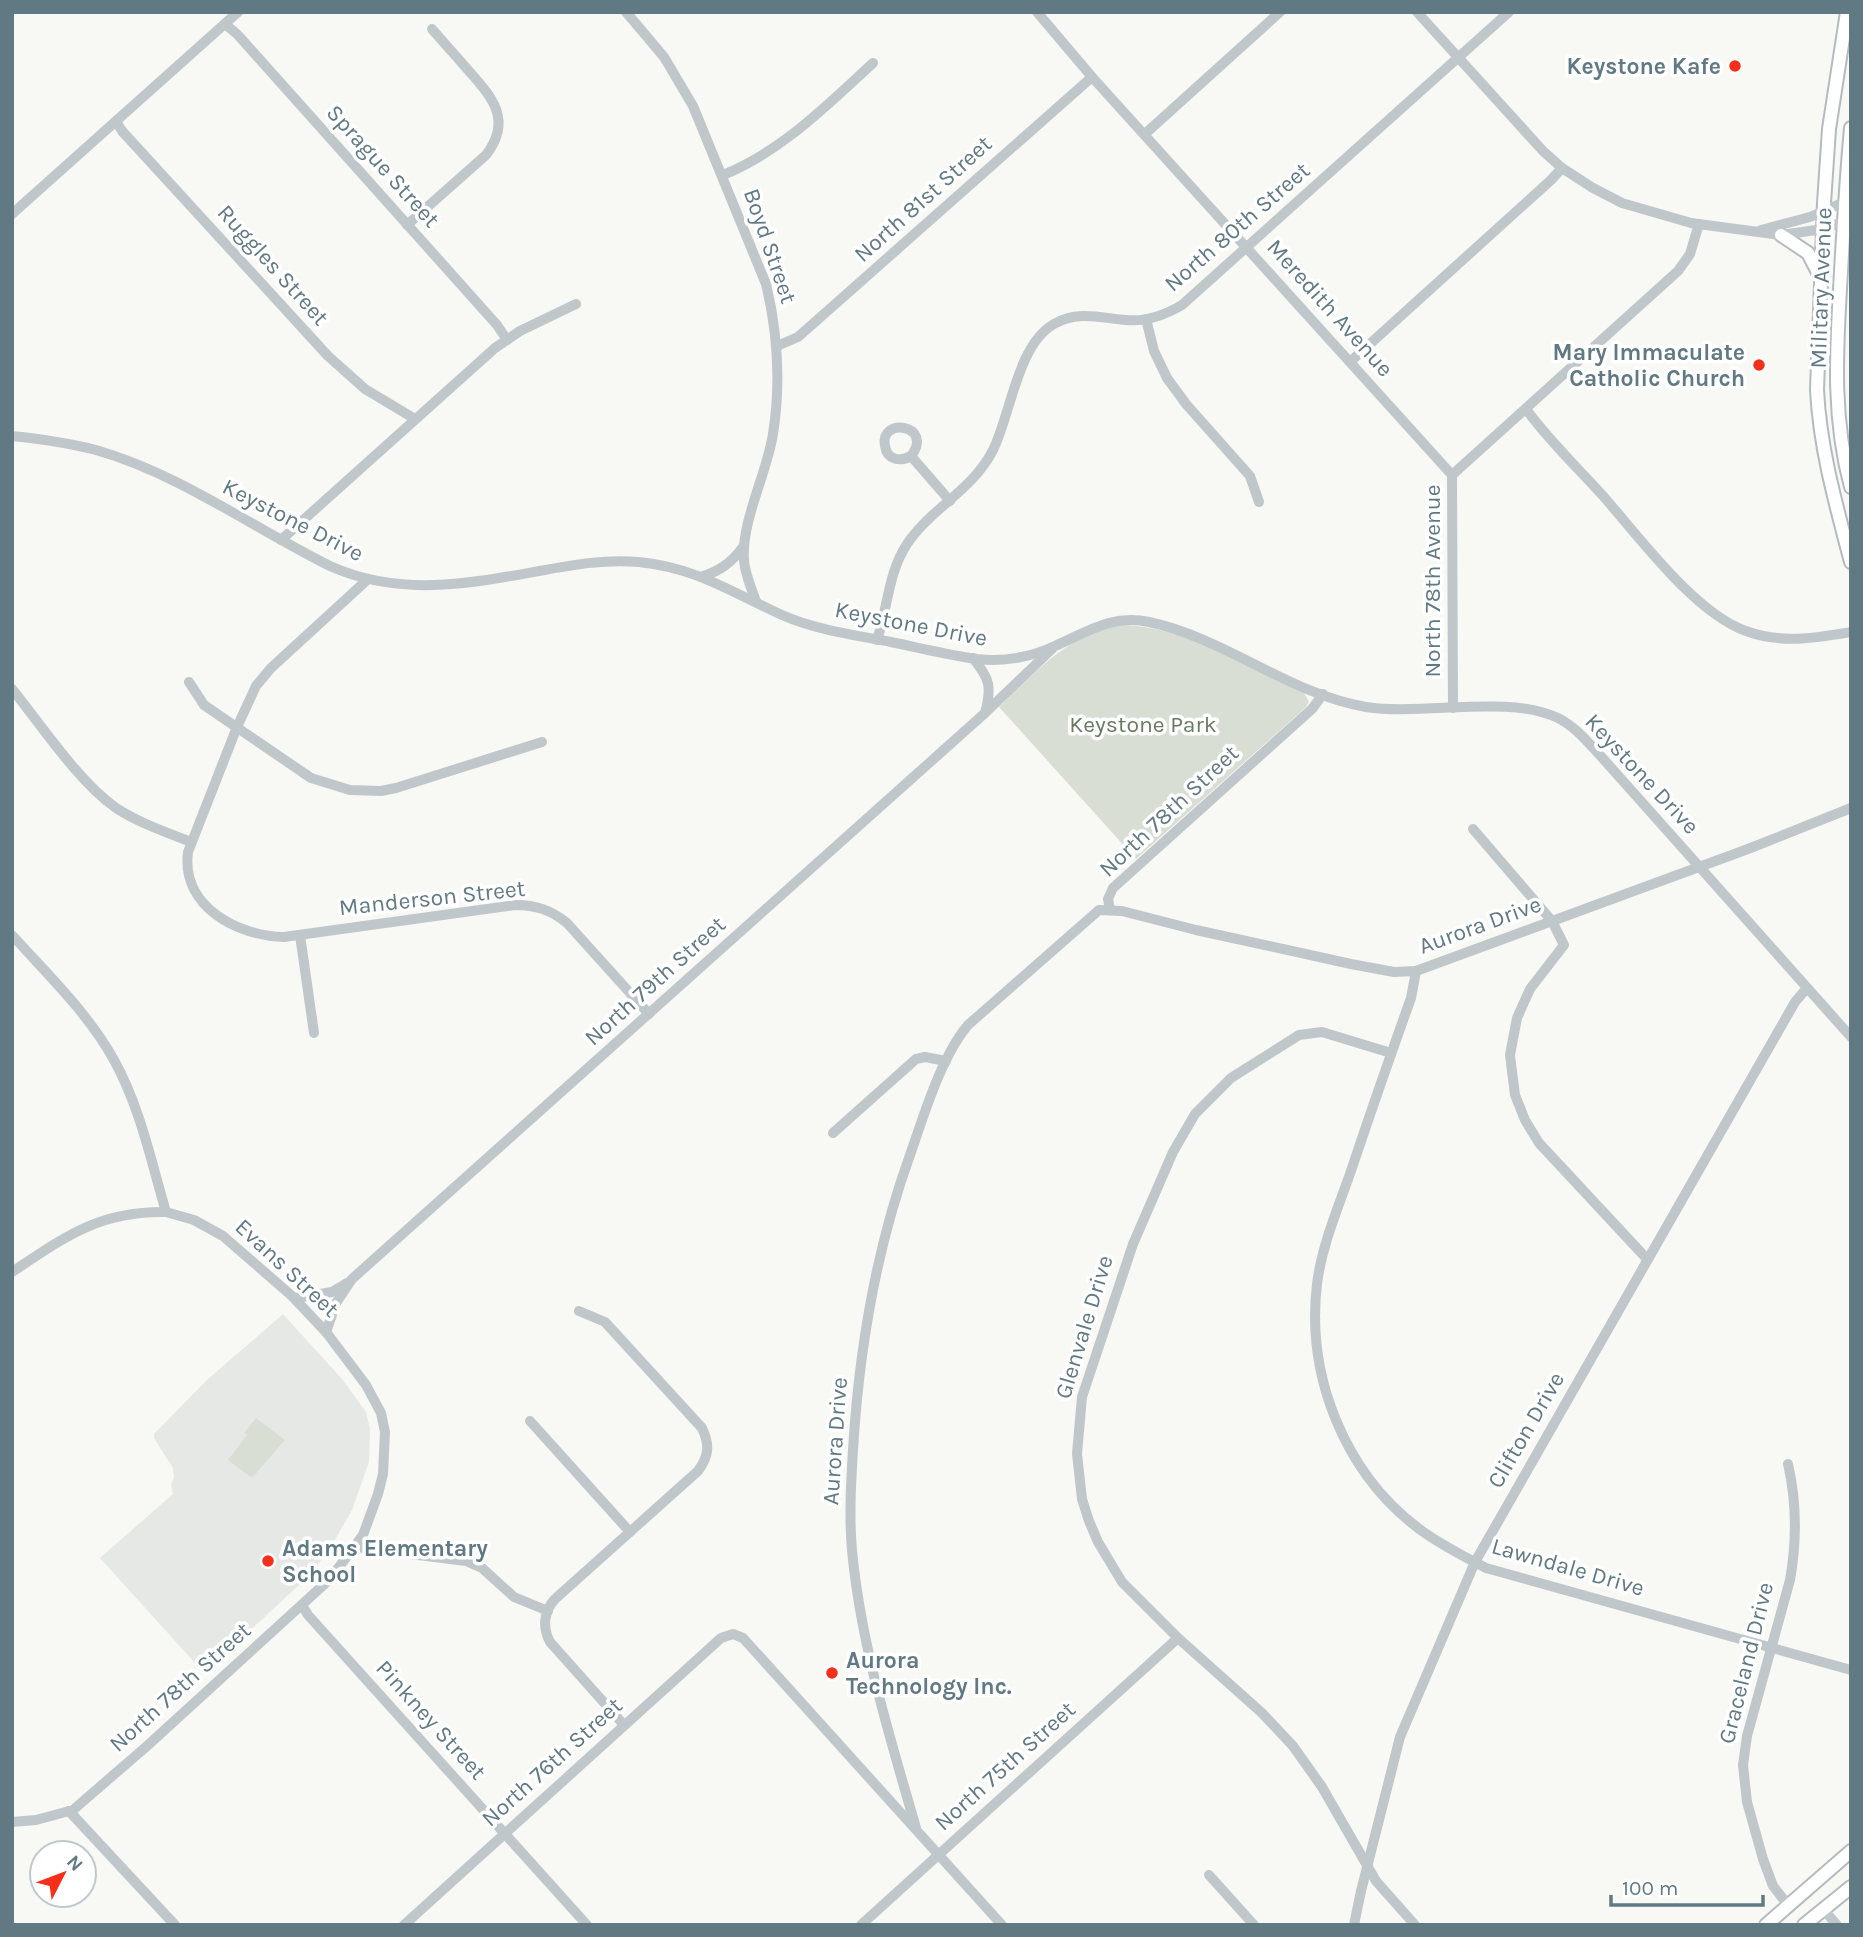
<svg xmlns="http://www.w3.org/2000/svg" width="1863" height="1937" font-family="Karla,sans-serif">
<rect width="100%" height="100%" fill="#f8f8f5"/>
<polygon fill="#e6e8e6" points="283,1314 342,1379 366,1412 370,1429 369,1462 352,1510 332,1545 312,1573 204,1673 100,1558 173,1494 171,1485 174,1477 173,1468 154,1438 154,1434 208,1379"/>
<g fill="#d9ded4">
<path d="M1122 625C1182 626 1248 666 1303 691L1309 702 1306 707 1136 859 999 707C1037 671 1068 634 1122 625Z"/>
<polygon points="256,1418 285,1440 252,1478 228,1460 247,1435 244,1433"/>
</g>
<g fill="none" stroke-linecap="round" stroke-linejoin="round">
<g stroke="#b4bbbe" stroke-width="16">
<g id="major">
<path d="M1847 12 1829 129 1824 203 1817 390C1820 449 1836 505 1851 562"/>
<path d="M1851 128C1846 182 1843 235 1840 289 1836 358 1833 421 1851 487"/>
<polyline points="1781,235 1808,253 1820,276"/>
<polyline points="1766,1925 1851,1851"/>
<polyline points="1804,1925 1851,1887"/>
</g>
</g>
<g stroke="#c0c7ca" stroke-width="10">
<path d="M626 12 664 57 693 106 766 284C778 334 781 383 773 434 767 473 741 522 744 560 745 574 751 588 756 601"/>
<polyline points="1037,12 1092,77 1452,475"/>
<polyline points="1417,12 1543,151 1562,168 1593,188 1622,203 1691,223 1781,235 1823,229 1851,219"/>
<polyline points="225,24 237,34 497,325 507,340"/>
<polyline points="116,121 122,131 328,356 365,389 415,419"/>
<polyline points="1146,133 1280,12"/>
<path d="M723 175C782 151 826 106 873 63"/>
<polyline points="12,214 238,12"/>
<path d="M407 225 486 155C513 120 492 97 468 70 456 56 444 43 432 29"/>
<polyline points="1761,230 1810,217 1851,199"/>
<polyline points="1146,319 1154,351 1167,378 1186,404 1250,476 1259,502"/>
<polyline points="777,346 798,337 1092,77"/>
<polyline points="1351,361 1551,180 1562,168"/>
<path d="M1526 409C1549 441 1578 468 1604 497 1640 538 1695 613 1746 631 1781 644 1815 638 1851 632"/>
<path d="M12 436C41 439 69 443 96 450 180 474 253 528 330 566 399 597 468 584 539 571 572 565 605 559 639 562 697 568 731 592 782 615 816 630 855 635 891 642 920 648 948 655 977 659 1004 662 1029 658 1055 646 1087 632 1112 614 1149 622 1225 638 1289 694 1366 707 1423 716 1508 694 1558 718 1574 726 1586 740 1598 753L1851 1037"/>
<path d="M911 456C900 462 887 460 885 446 879 416 935 425 911 456L950 501"/>
<polyline points="281,540 495,348 520,331 576,304"/>
<path d="M703 576C721 571 733 561 743 547"/>
<path d="M367 580 271 668 256 686 237 727 188 852C181 907 238 936 284 937L515 905C536 905 551 910 567 923L649 1014"/>
<path d="M877 640C888 607 888 573 907 544 931 508 973 490 993 450 1011 414 1017 345 1054 324 1078 310 1101 318 1126 320 1146 322 1165 315 1182 305L1509 12"/>
<polyline points="189,682 204,705 311,778 350,790 381,791 396,788 542,742"/>
<path d="M12 689C42 726 78 781 116 808 139 823 166 832 191 842"/>
<polyline points="1453,708 1452,475 1678,271 1690,254 1699,224"/>
<polyline points="985,713 1052,649"/>
<polyline points="1473,829 1552,921 1564,945 1530,989 1517,1018 1510,1055 1515,1095 1525,1120 1539,1143 1647,1259"/>
<polyline points="1110,910 1108,899 1113,888 1312,709 1323,694"/>
<path d="M12 935C48 975 88 1013 114 1060 140 1107 151 1161 166 1212L194 1220 223 1236 292 1296 326 1332 366 1385 381 1413 385 1432 383 1474 378 1494 363 1535 330 1579 147 1746 73 1810 36 1820 12 1822"/>
<polyline points="300,935 314,1033"/>
<path d="M1416 971 1411 998C1391 1054 1371 1111 1352 1168 1339 1206 1322 1244 1317 1284 1306 1375 1344 1472 1418 1528 1439 1544 1463 1556 1486 1568L1851 1670"/>
<polyline points="1391,1053 1322,1032 1299,1035 1231,1078 1195,1114 1173,1152 1133,1244 1082,1397 1077,1454 1082,1499 1089,1521 1098,1542 1122,1582 1178,1638 1262,1713 1293,1746 1322,1787 1376,1881 1415,1925"/>
<polyline points="833,1133 916,1059 925,1057 946,1061"/>
<path d="M12 1272C66 1236 99 1211 166 1212"/>
<polyline points="295,1298 332,1292 347,1283"/>
<path d="M579 1311 605 1322 702 1428C710 1445 709 1456 698 1471L555 1599C544 1611 542 1627 550 1642L624 1725"/>
<path d="M326 1332 336 1303 352 1279 985 713C992 687 990 679 973 658"/>
<polyline points="530,1421 630,1532"/>
<path d="M1788 1464C1797 1503 1797 1540 1790 1580L1747 1736 1743 1765 1747 1802 1763 1859 1773 1886 1788 1905"/>
<polyline points="355,1547 466,1561 482,1568 514,1597 548,1611"/>
<polyline points="302,1605 308,1615 587,1925"/>
<polyline points="69,1811 175,1925"/>
<path d="M916 1828C890 1737 861 1646 852 1550 849 1517 851 1483 853 1450 859 1350 876 1249 910 1155 924 1115 941 1057 968 1025L1099 910 1122 911 1196 930 1351 964 1394 972 1416 971 1748 849 1851 808"/>
<polyline points="1209,1875 1254,1925"/>
<polyline points="1823,1909 1837,1925"/>
<polyline points="404,1925 721,1638 733,1634 743,1638 1002,1925"/>
<polyline points="861,1925 1178,1638"/>
<polyline points="1354,1925 1361,1891 1400,1737 1475,1562 1795,1002 1807,988"/>
</g>
<use href="#major" stroke="#fff" stroke-width="12"/>
</g>
<g fill="#f52f19" stroke="#fff" stroke-width="2.5">
<circle cx="1735" cy="66" r="7"/>
<circle cx="1759" cy="365" r="7"/>
<circle cx="268" cy="1561" r="7"/>
<circle cx="832" cy="1673" r="7"/>
</g>
<g text-anchor="middle" dominant-baseline="central" stroke-width="7" stroke-linejoin="round" paint-order="stroke">
<g font-size="23" font-weight="bold" fill="#607983" stroke="#fff" text-anchor="end">
<text x="1721" y="66">Keystone Kafe</text>
<text x="1745" y="352">Mary Immaculate<tspan x="1745" dy="26">Catholic Church</tspan></text>
<text x="282" y="1548" text-anchor="start">Adams Elementary<tspan x="282" dy="26">School</tspan></text>
<text x="846" y="1660" text-anchor="start">Aurora<tspan x="846" dy="26">Technology Inc.</tspan></text>
</g>
<g font-size="23" fill="#607983" stroke="#fff">
<text transform="translate(383 166) rotate(48)">Sprague Street</text>
<text transform="translate(923 199) rotate(-42)">North 81st Street</text>
<text transform="translate(1237 227) rotate(-41)">North 80th Street</text>
<text transform="translate(770 246) rotate(71)">Boyd Street</text>
<text transform="translate(273 265) rotate(48)">Ruggles Street</text>
<text transform="translate(1821 288) rotate(-88)">Military Avenue</text>
<text transform="translate(1330 308) rotate(48)">Meredith Avenue</text>
<text transform="translate(293 520) rotate(27)">Keystone Drive</text>
<text transform="translate(1432 581) rotate(-90)">North 78th Avenue</text>
<text transform="translate(911 624) rotate(11)">Keystone Drive</text>
<text transform="translate(1642 774) rotate(47)">Keystone Drive</text>
<text transform="translate(1169 811) rotate(-43)">North 78th Street</text>
<text transform="translate(432 898) rotate(-6)">Manderson Street</text>
<text transform="translate(1480 925) rotate(-20)">Aurora Drive</text>
<text transform="translate(655 981) rotate(-42)">North 79th Street</text>
<text transform="translate(287 1268) rotate(43)">Evans Street</text>
<text transform="translate(1084 1327) rotate(-73)">Glenvale Drive</text>
<text transform="translate(1526 1430) rotate(-60)">Clifton Drive</text>
<text transform="translate(835 1441) rotate(-86)">Aurora Drive</text>
<text transform="translate(1568 1567) rotate(16)">Lawndale Drive</text>
<text transform="translate(1746 1663) rotate(-76)">Graceland Drive</text>
<text transform="translate(180 1687) rotate(-42)">North 78th Street</text>
<text transform="translate(431 1720) rotate(48)">Pinkney Street</text>
<text transform="translate(552 1762) rotate(-42)">North 76th Street</text>
<text transform="translate(1005 1766) rotate(-42)">North 75th Street</text>
</g>
<g font-size="23" fill="#687a60" stroke="#fff">
<text x="1143" y="724">Keystone Park</text>
</g>
</g>
<rect width="1863" height="1937" fill="none" stroke="#607983" stroke-width="28"/>
<g transform="translate(63 1874) rotate(48)"><circle r="33" fill="#ffffff" stroke="#bfc9cd" stroke-width="2"/>
<path d="M0-5L12 26L0 18L-12 26Z" fill="#f52f19"/>
<text y="-10" font-size="19" font-weight="bold" text-anchor="middle" fill="#607983">N</text>
</g>
<path d="M1611 1895v10h152v-10" fill="none" stroke="#607983" stroke-width="3.5"/>
<text x="1622" y="1895" font-size="21" fill="#607983" stroke="#ffffff" stroke-width="5" paint-order="stroke">100 m</text>
</svg>
